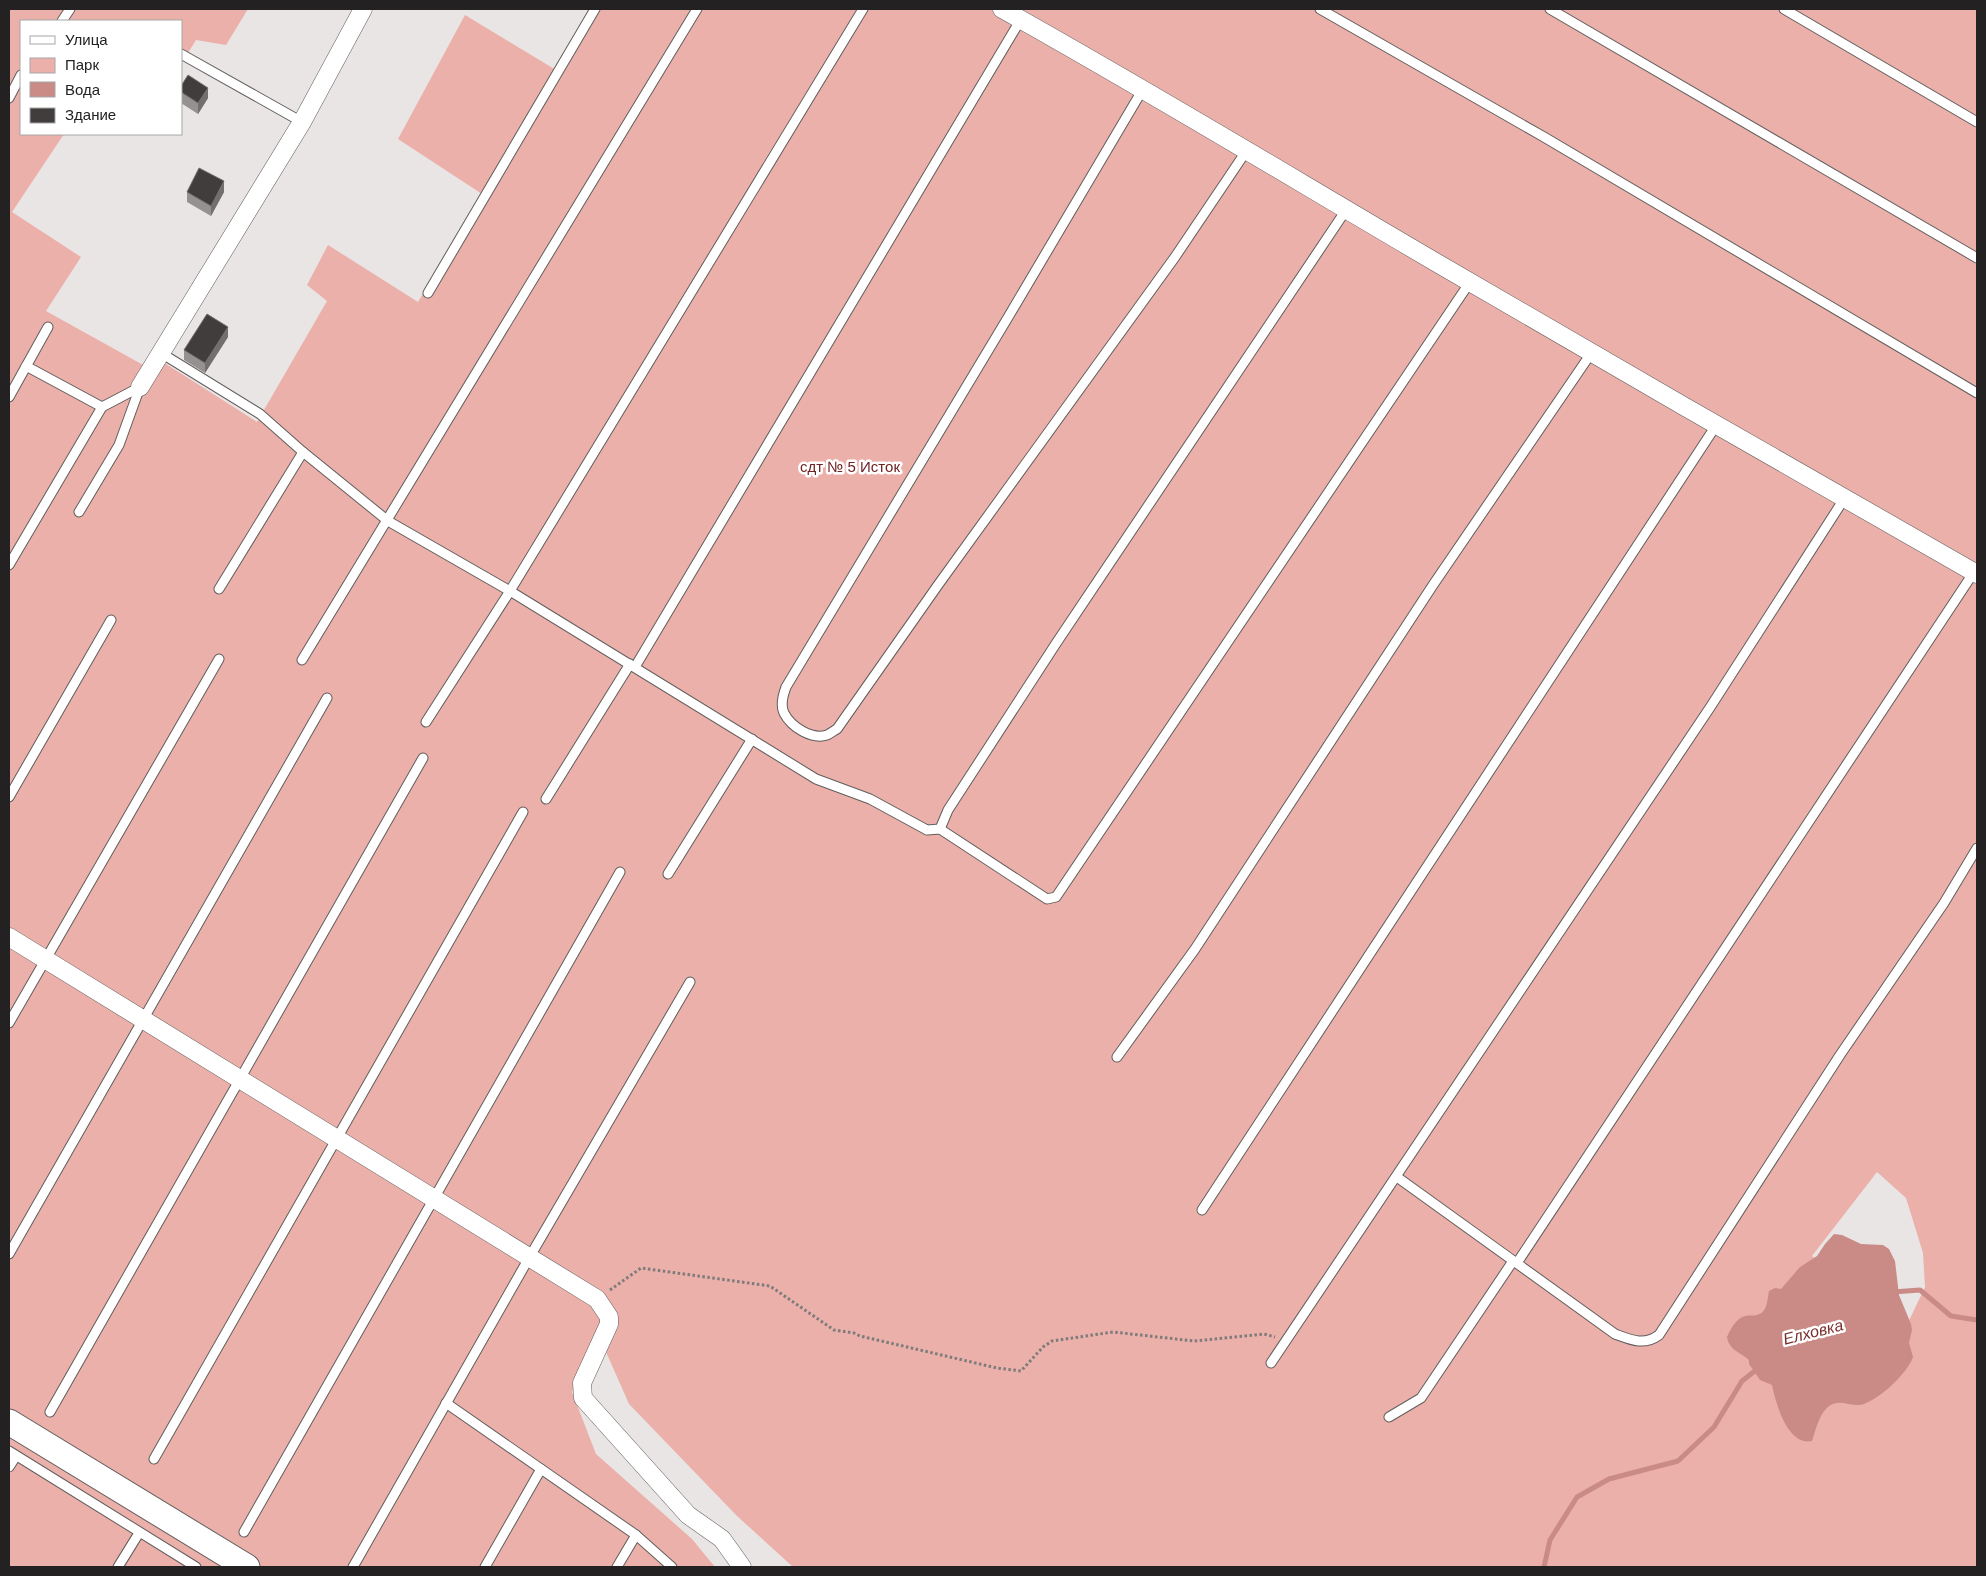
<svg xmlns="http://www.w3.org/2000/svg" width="1986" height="1576" font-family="Arial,sans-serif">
<rect width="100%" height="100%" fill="#e9e5e4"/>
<path fill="#ebb0aa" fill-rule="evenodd" d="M9 9H248L226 45 196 40 181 64V21H21V134H64L12 212 81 257 46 311 154 371 163 362 257 422 327 301 307 285 328 245 418 302 482 194 398 139 465 15 561 73 592 13 585 9H1977V1567H793L737 1516 629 1404 599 1336 572 1392 596 1454 692 1539 715 1567H9ZM1877 1172 1906 1198 1923 1253 1925 1287 1906 1327 1812 1256Z"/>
<path fill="#ca8b86" d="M1834 1234 1842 1235 1861 1244 1883 1245 1889 1249 1895 1261 1899 1295 1911 1324 1912 1330 1909 1343 1913 1357C1908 1373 1877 1402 1860 1405 1849 1406 1839 1399 1829 1406 1819 1414 1816 1429 1812 1441 1787 1446 1776 1403 1772 1385L1760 1380 1749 1364V1360C1740 1352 1729 1350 1727 1337 1730 1330 1736 1318 1745 1316 1749 1315 1753 1316 1757 1315 1768 1312 1767 1300 1769 1291L1775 1288 1781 1289 1800 1267 1817 1256 1825 1244Z"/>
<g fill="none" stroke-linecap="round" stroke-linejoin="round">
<g stroke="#ca8b86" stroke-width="5">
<polyline points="1893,1292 1920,1290 1951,1316 1977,1320"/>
<polyline points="1544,1567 1550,1540 1577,1497 1609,1479 1678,1461 1714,1427 1742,1381 1760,1367"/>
</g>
<g stroke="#615e5d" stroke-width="11">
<g id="lane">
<polyline points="1320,9 1544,137 1977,393"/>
<polyline points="1550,9 1977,258"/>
<polyline points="1784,9 1977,122"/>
<polyline points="62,21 70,9"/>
<polyline points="181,54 302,122"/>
<path d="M1143 89 1010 314 786 687C783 695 780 705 784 713 791 727 812 740 827 735 830 734 833 731 837 729L938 585 1175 257 1247 150"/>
<polyline points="9,98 21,75"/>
<polyline points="428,293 595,9"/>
<polyline points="161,353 260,414 303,452 388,521 510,591 816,779 870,799 927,830 940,829 1047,899 1056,897 1470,282"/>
<polyline points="26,366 102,407"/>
<polyline points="9,397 48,327"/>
<polyline points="79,512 119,445 140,387"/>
<polyline points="9,565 102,407 140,387"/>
<polyline points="219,589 303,452"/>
<polyline points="302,660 697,9"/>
<polyline points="635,667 1021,19"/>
<polyline points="426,722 510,591 863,9"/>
<polyline points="9,797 111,620"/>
<polyline points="546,799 630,664"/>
<polyline points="940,829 948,810 1055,645 1346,210"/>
<polyline points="668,874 752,739"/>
<polyline points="9,1023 219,659"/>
<polyline points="1117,1057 1195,949 1433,585 1592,352"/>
<path d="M1397 1177 1615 1334C1631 1340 1644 1346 1659 1335L1840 1055 1944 903 1977 848"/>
<polyline points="1202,1210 1717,424"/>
<polyline points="9,1254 327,698"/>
<polyline points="1517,1263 1974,572"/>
<polyline points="1271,1363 1711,706 1844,499"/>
<polyline points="446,1403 636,1535 672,1567"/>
<polyline points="50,1412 423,758"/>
<polyline points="1389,1417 1421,1398 1513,1261"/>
<polyline points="9,1451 196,1567"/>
<polyline points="154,1459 523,812"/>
<polyline points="9,1467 16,1456"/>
<polyline points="244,1532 620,872"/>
<polyline points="118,1567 139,1533"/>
<polyline points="353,1567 529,1258 690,982"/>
<polyline points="485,1567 541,1469"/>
<polyline points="617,1567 636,1535"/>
</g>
</g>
<g stroke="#615e5d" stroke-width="19">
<g id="street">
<path d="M1002 9C1149 91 1292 178 1437 263 1616 368 1797 471 1977 574"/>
<polyline points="140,387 302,122 363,9"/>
<polyline points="9,937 597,1299 609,1317 609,1324 582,1383 583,1398 688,1515 722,1539 742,1567"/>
</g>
</g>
<g stroke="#615e5d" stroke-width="27">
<polyline id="secondary" points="9,1422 247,1567"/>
</g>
<polyline stroke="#7e7b7a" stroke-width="3" stroke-dasharray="2.5 2.5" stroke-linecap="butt" points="610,1290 641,1268 770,1286 834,1330 854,1333 860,1336 997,1368 1021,1371 1043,1347 1052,1341 1113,1332 1194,1341 1264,1334 1275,1337"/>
<use href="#lane" stroke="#fff" stroke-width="9"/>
<use href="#street" stroke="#fff" stroke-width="18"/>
<use href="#secondary" stroke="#fff" stroke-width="25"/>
</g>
<g fill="#959190">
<polygon points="181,86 208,98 198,114 181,103"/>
<polygon points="187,192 224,192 211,216 187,202"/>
<polygon points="228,337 205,373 184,360 184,350"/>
</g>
<g fill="#736f6f">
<polygon points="208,88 208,98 198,114 198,103"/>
<polygon points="224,181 224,192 211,216 211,206"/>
<polygon points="228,327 228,337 205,373 205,363"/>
</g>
<g fill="#413d3d" stroke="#736f6f">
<polygon points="188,75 208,88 198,103 181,92 181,86"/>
<polygon points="199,168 224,181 211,206 187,192"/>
<polygon points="207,314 228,327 205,363 184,350"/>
</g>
<g text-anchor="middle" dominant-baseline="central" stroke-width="5" stroke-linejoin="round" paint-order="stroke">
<g font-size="15" fill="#6f2323" stroke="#fff">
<text x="850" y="466">сдт № 5 Исток</text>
</g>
<g font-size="16" font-style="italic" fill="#7a2d2b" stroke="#fff">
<text transform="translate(1813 1332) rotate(-14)">Елховка</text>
</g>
</g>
<rect width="1986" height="1576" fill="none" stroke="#232121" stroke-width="20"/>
<rect x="20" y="20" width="162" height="115" fill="#ffffff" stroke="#a7a6a6"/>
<rect x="30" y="36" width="25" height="8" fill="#ffffff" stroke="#a7a6a6"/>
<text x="65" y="45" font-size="15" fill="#232121">Улица</text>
<rect x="30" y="58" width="25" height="15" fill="#ebb0aa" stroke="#a7a6a6"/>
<text x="65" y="70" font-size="15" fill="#232121">Парк</text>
<rect x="30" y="82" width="25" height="15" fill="#ca8b86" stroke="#a7a6a6"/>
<text x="65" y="95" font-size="15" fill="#232121">Вода</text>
<rect x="30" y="108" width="25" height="15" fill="#413d3d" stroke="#a7a6a6"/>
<text x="65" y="120" font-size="15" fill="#232121">Здание</text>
</svg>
